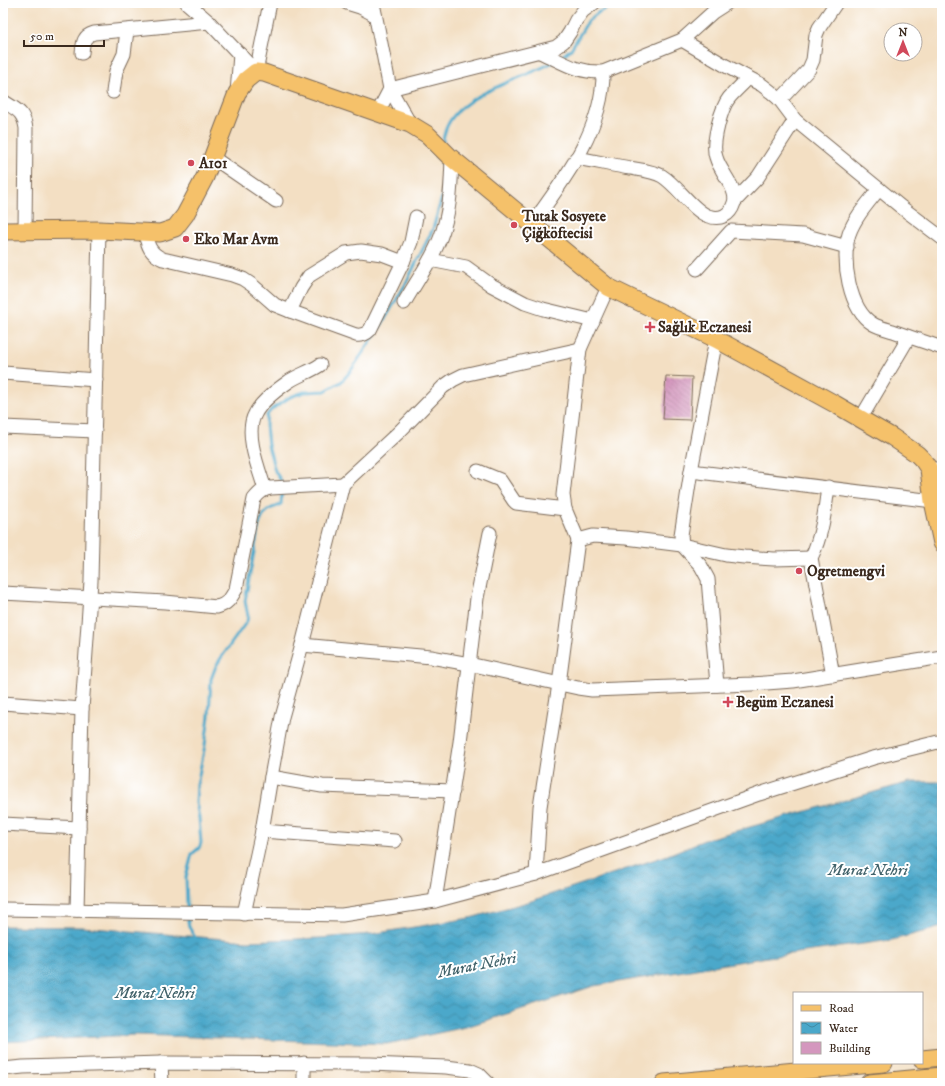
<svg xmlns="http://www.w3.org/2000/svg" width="945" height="1086" font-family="'IM FELL DW Pica',serif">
<defs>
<pattern id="water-waves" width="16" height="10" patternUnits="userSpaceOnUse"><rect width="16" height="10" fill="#4ba8ca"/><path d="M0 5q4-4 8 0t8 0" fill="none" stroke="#4089a3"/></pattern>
<pattern id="building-back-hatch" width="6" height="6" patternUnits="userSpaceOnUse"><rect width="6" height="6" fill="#d497be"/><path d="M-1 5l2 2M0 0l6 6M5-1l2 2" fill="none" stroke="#ad7b9a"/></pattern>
</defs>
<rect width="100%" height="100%" fill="#fff"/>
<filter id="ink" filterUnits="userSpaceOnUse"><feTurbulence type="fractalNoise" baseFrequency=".025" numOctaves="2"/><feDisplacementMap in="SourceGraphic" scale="8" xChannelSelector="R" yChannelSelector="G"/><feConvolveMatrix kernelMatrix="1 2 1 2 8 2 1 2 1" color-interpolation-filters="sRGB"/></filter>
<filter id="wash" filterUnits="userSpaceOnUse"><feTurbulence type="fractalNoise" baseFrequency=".012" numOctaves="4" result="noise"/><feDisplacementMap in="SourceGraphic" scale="16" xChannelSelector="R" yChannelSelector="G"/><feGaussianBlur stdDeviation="0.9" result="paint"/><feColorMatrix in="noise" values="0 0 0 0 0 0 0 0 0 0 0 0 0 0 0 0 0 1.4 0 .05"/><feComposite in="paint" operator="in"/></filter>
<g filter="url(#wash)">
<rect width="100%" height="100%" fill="#f3dfc3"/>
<polygon fill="url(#water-waves)" stroke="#436974" points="910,782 942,782 942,927 892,940 768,957 594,986 466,1027 387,1044 136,1035 3,1042 3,926 82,927 248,941 319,938 371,934 470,918 528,902 665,856 707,839"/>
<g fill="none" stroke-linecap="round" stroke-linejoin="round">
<g stroke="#4ba8ca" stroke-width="3">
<polyline points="561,57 571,49 588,21 599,12 619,3"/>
<path d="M443 142C446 94 520 82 553 62"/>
<polyline points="282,485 281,481 275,471 268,445 266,425 267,415 272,409 290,397 304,392 325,391 341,382 350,372 382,324 405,285 433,229 443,193 442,157"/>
<path d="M187 909 186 877 192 854 199 848 201 843 199 818 196 802 197 785 205 745 209 716 211 679 216 666 221 658 247 621 248 616 245 601 259 525C262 518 264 512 272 508 275 507 278 507 281 504L282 491"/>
<polyline points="187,915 189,927 196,939"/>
</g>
</g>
<g id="blocks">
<polygon fill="url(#building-back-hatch)" points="666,376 692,377 690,420 663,419"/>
</g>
</g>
<g filter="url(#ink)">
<use href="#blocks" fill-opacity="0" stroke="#7b6958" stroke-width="1"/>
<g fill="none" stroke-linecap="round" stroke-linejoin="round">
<g stroke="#7b6958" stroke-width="15">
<g id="minor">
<polyline points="187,3 209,22 256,72"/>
<polyline points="347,3 360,7 375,15"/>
<polyline points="373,3 390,89 410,124"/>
<polyline points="682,40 726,66 762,85 771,92 780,100 795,120 901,207 942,238"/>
<path d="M540 52C563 62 576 73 603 72L682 40 713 12 727 3"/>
<path d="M82 53C83 43 83 36 94 33L209 22"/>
<polyline points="256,72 270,3"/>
<polyline points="113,92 116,71 124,54 127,31"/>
<polyline points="237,93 240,54"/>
<polyline points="780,100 809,69 813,60 816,35 819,28 836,3"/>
<path d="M3 101C16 110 23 110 26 128L25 231"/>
<polyline points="378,112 390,89 556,47 564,41 570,32 576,20 583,11 594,3"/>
<polyline points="212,157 276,201"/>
<path d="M576 158C594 161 612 165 630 168 640 170 653 171 662 176 678 186 693 211 708 216 720 220 730 216 734 203 738 193 727 179 722 170 719 165 716 159 715 153 713 140 721 108 729 98 735 91 742 85 748 78"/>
<path d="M879 189C868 203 855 217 849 234 841 259 849 310 873 324 878 327 886 329 893 331 909 337 925 342 942 348"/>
<polyline points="735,201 758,177 795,120"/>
<path d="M532 224C564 180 604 128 603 72"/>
<path d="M144 231C148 245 149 253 163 259L232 275 243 279 252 285 275 305 290 311 301 288 309 276 346 253 361 251 382 254 403 262"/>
<polyline points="430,260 466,267 491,285 525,303 543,309 593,321"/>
<polyline points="697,269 731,231 803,235 847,247"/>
<path d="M404 303C419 277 438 252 445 223 451 202 451 180 452 159"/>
<path d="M290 311 356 335C362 336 366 334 370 330L403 262 411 242 416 217"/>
<polyline points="716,339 691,471 681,535 682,545 701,566 708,579 717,685"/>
<polyline points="3,373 96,380"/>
<polyline points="861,418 909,337"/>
<polyline points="3,427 95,431"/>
<polyline points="929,469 942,469"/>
<polyline points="478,471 500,480 514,501 516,503 565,509"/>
<polyline points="691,471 933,501"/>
<path d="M828 487C825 511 822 536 811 558L833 675"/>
<path d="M265 489C259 470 244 433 255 414 260 403 278 389 288 382 298 375 310 372 320 365"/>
<polyline points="578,540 593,536 626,538 682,545 726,555 744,557 774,559 811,558"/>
<path d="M3 593 165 602 217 607C228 604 231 598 236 589L254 499C259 493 263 489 271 488L343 484"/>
<polyline points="302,645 431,657 469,664 578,688 592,690 752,684 793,681 942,657"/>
<polyline points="3,703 82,709"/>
<polyline points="271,777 322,786 453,791"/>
<polyline points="3,824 79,828"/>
<polyline points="262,831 395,841"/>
<polyline points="536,874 540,807 559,684 578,540 565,509 563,495 580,349 608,287"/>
<polyline points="435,901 460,742 477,598 490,533"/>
<polyline points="3,909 342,915 435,901 536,874 759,794 873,758 942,741"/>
<polyline points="77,910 82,709 91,581 99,230"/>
<polyline points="244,914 262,831 271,777 282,717 302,645 343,484 399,432 443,387 453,380 463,375 580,349"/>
<polyline points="161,1063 162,1083"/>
<polyline points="304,1063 304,1083"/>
<polyline points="3,1069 23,1067 161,1063 370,1064 446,1067 470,1070 479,1074 488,1083"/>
</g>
</g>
<g stroke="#7b6958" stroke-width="19">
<g id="major">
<polyline points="3,231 99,230 160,233 175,228 185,215 205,177 237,93 246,80 256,72 264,73 410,124 428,135 449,156 608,287 716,339 835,404 892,437 917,454 923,460 929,469 933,501 942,543"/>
<polyline points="922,1059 942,1057"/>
<polyline points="664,1083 884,1063"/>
<polyline points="869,1083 942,1076"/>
</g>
</g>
<use href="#minor" stroke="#fff" stroke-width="13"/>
<use href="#major" stroke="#f5c16b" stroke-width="17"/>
</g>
</g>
<g fill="#d1495b" stroke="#fff" stroke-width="1.5">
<circle cx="191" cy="163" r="4"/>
<circle cx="514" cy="225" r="4"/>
<circle cx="186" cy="239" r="4"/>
<path d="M648 321h4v4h4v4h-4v4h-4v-4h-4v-4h4z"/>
<circle cx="799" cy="571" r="4"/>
<path d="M726 696h4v4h4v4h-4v4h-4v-4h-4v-4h4z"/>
</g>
<g text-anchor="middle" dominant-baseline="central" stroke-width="4" stroke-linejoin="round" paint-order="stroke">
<g font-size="15" font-weight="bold" fill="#3b2a1e" stroke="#fff" text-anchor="start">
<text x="199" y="163">A101</text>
<text x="522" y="216">Tutak Sosyete<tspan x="522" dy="17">Çiğköftecisi</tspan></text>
<text x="194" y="239">Eko Mar Avm</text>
<text x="658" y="327">Sağlık Eczanesi</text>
<text x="807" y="571">Ogretmengvi</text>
<text x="736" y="702">Begüm Eczanesi</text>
</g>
<g font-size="16" font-style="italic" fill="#42636b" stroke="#fff">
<text x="868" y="870">Murat Nehri</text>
<text transform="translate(477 965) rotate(-11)">Murat Nehri</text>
<text x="155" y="993">Murat Nehri</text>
</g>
</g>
<rect width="945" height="1086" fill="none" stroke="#fff" stroke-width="16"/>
<rect x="793" y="992" width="130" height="72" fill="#ffffff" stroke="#b1aaa5"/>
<rect x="801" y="1005" width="20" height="6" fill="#f5c16b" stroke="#b1aaa5"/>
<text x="829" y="1012" font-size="12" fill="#3b2a1e">Road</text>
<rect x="801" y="1022" width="20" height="12" fill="url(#water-waves)" stroke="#b1aaa5"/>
<text x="829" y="1032" font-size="12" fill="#3b2a1e">Water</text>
<rect x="801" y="1042" width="20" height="12" fill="#d497be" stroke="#b1aaa5"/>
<text x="829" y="1052" font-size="12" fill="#3b2a1e">Building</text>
<g transform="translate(903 42)"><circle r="19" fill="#ffffff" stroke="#b1aaa5"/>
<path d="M0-3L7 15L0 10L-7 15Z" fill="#d1495b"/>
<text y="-6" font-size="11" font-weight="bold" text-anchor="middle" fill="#3b2a1e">N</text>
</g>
<path d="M24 40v6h80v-6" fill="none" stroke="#3b2a1e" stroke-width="2"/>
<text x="30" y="40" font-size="12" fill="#3b2a1e" stroke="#ffffff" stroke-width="3" paint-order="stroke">50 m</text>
</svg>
